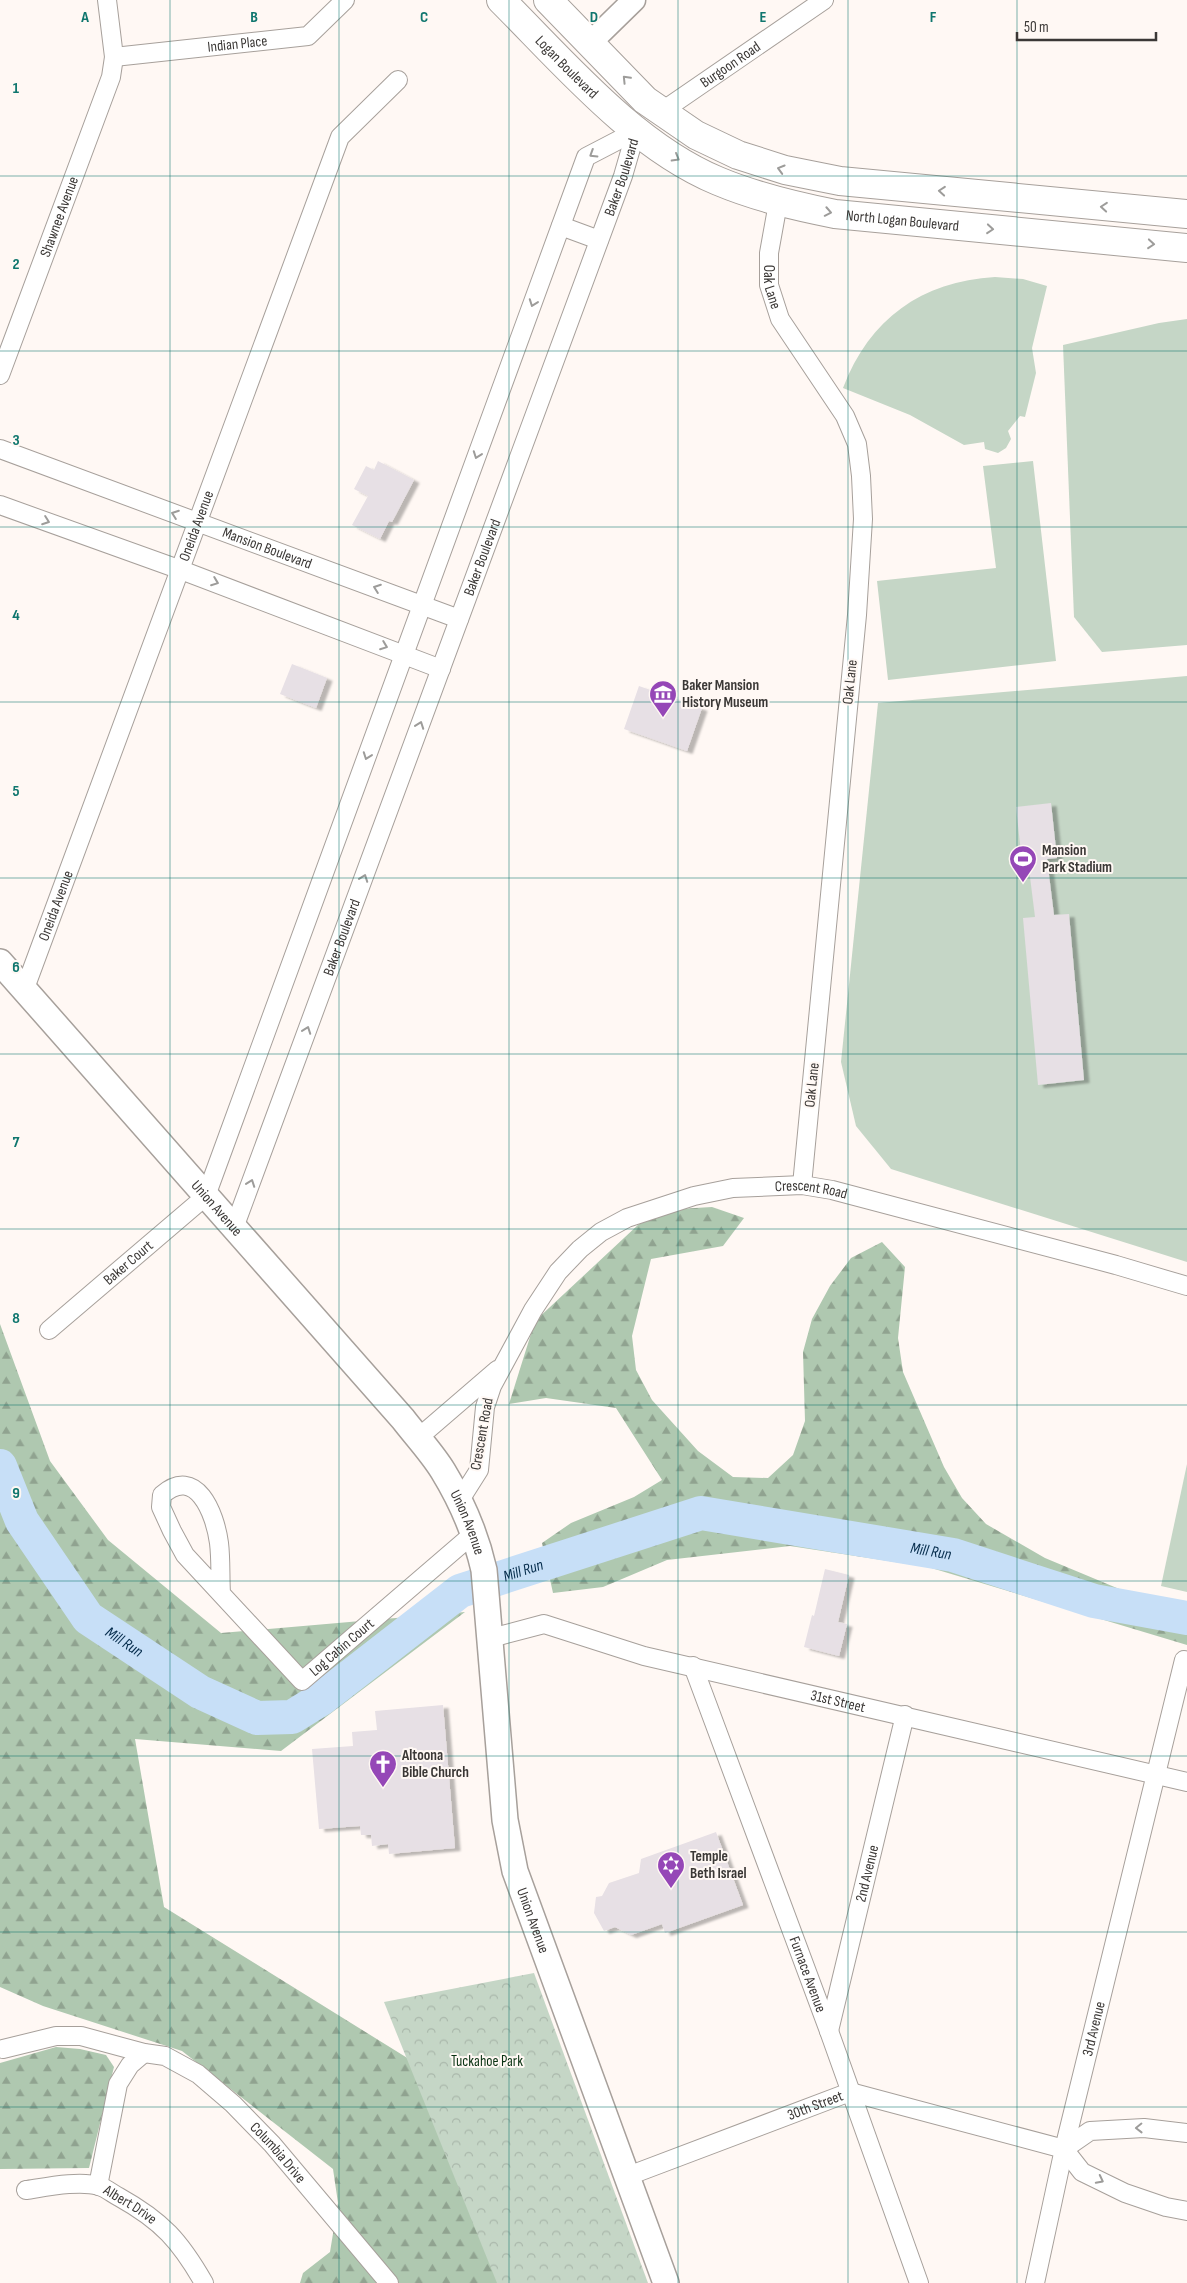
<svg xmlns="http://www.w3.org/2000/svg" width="1187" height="2283" font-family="'Sofia Sans Condensed',sans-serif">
<defs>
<pattern id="forest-firs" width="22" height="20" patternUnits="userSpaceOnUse" patternTransform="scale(1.25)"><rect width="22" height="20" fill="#afc8b0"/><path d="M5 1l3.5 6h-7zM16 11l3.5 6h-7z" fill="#90a390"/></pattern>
<pattern id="park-crowns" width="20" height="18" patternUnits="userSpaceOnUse" patternTransform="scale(1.25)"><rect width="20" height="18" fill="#c5d6c6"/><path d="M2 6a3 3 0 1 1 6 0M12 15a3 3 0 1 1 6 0" fill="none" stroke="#aab8ab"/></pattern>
<filter id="shadow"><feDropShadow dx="5.5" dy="3" stdDeviation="1" flood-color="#0004"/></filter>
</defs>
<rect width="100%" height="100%" fill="#fff8f4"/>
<g fill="url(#forest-firs)">
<polygon points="712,1207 744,1218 723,1246 651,1259 632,1336 636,1370 652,1400 698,1451 733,1477 768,1478 793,1455 805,1421 803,1352 812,1319 830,1286 851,1258 882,1242 905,1267 898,1338 903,1372 944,1467 962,1498 986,1524 1045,1558 1136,1596 1187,1606 1187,1645 928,1567 790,1546 667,1560 603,1587 553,1593 542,1543 571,1523 634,1497 662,1480 616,1408 546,1398 509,1404 535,1321 639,1224 678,1209"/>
<polygon points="0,1324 50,1461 108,1540 221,1633 465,1612 281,1751 135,1739 164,1907 409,2059 613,2283 300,2283 303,2273 330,2252 338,2203 333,2169 182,2051 43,2006 0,1987"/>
<polygon points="56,2047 80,2049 106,2055 114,2067 89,2168 0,2169 0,2063"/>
</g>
<polygon fill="url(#park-crowns)" points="534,1973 648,2283 497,2283 384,2002"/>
<g fill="#c5d6c6">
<path d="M995 277 1023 279 1047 286 1032 348 1036 373 1025 417 1020 416 1008 431 1011 439 1006 448 998 453 985 449 984 442 964 445 910 415 843 388C870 318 921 282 995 277Z"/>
<polygon points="1187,319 1187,645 1102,652 1074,617 1063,345 1159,323"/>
<polygon points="1033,461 1056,661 888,680 877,581 996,568 983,466"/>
<polygon points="1187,676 1187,1262 891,1169 856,1126 841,1062 878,703"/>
<polygon points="1187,1464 1187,1592 1161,1586"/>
</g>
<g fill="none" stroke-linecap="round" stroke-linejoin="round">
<path stroke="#c7dff7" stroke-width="34" id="s1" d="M0 1466 22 1521 88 1618 200 1692 257 1718 292 1717 321 1699 460 1591 701 1513 953 1555 1094 1601 1187 1618"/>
</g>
<g fill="#e7e0e5" filter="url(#shadow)">
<polygon points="378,461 414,480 392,522 389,521 380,539 352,525 368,496 354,489 366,466 374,470"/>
<polygon points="292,664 327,678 316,708 280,694"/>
<polygon points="639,686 702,708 687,751 624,729"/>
<polygon points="1051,803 1057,858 1047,859 1054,915 1069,914 1084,1080 1038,1085 1023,918 1035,917 1028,861 1022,862 1016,807"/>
<polygon points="825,1569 849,1575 838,1622 847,1624 839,1656 804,1647 812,1615 814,1616"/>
<polygon points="443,1705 455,1848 389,1854 388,1844 372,1846 371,1835 361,1835 360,1826 319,1829 312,1749 353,1746 352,1732 377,1730 375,1711"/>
<polygon points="716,1832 743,1905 665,1933 662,1924 631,1935 615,1927 604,1931 594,1913 596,1897 602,1896 609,1883 639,1873 641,1859"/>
</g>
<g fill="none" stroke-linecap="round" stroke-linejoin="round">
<g stroke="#a7a09b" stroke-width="20">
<g id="minor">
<path id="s2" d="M114 57 308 36 345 0"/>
<path id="s3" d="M661 112 824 0"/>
<path id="s4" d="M778 203 769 253V285L780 319 845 416 857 444 861 476 863 519 857 615 802 1185"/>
<polyline points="561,226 599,240"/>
<path id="s5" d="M0 375 111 77 114 57 107 0"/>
<path id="s6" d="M0 449 459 619"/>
<polyline points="0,505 181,570 441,669"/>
<path id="s7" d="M24 991 340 137 398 80"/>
<path id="s8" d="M234 1228 623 176 636 131"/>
<path id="s9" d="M49 1330 206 1196 586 157 636 131"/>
<polyline points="418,1438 497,1370"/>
<path id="s10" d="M460 1500 479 1470 485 1407 492 1386 533 1310 558 1272 580 1249 601 1232 627 1218 694 1196 733 1188 802 1185 832 1190 1116 1265 1187 1286"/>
<path id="s11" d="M221 1593C220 1577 221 1559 219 1543 215 1513 196 1465 162 1495L161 1507 172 1531 185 1555 302 1681 473 1534"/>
<path id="s12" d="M491 1638 544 1624 644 1656 1187 1782"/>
<path id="s13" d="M693 1666 829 2031 919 2283"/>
<path id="s14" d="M829 2031 905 1715"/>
<path id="s15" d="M3 2049 56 2036H81L144 2053 165 2056 198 2074 233 2104 272 2144 389 2283"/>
<polyline points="1064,2149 1090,2131 1144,2128 1187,2133"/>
<path id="s16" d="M628 2176 850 2092 1064 2149 1082 2172 1125 2193 1166 2207 1187 2211"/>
<polyline points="98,2186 118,2084 130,2065 144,2053"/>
<path id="s17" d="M26 2190C46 2187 80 2180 99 2186 106 2188 113 2194 119 2197 162 2221 180 2241 204 2283"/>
<path id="s18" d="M1035 2283 1064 2149 1184 1660"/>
</g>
</g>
<g stroke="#a7a09b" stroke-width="25">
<polyline id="tertiary" points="590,43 634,0"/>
</g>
<g stroke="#a7a09b" stroke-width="28">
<g id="secondary">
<path id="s19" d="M0 962 403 1419C416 1436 432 1453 443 1471 462 1502 476 1535 484 1570L505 1820 515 1871 666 2283"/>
</g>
</g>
<g stroke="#a7a09b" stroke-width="30">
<g id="primary">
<path id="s20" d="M501 0C565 64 634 146 718 181 756 197 795 206 835 214L1187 248"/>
<polyline points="548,0 645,100 696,135 738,155 785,170 840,181 1187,214"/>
</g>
</g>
<use href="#minor" stroke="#fff" stroke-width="18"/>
<use href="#tertiary" stroke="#fff" stroke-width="22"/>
<use href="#secondary" stroke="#fff" stroke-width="25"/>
<use href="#primary" stroke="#fff" stroke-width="28"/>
</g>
<defs><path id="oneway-chevron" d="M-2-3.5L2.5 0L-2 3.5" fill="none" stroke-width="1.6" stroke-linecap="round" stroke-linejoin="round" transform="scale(1.25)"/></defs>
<g stroke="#9d9c9a">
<use href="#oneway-chevron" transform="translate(626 79) rotate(-134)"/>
<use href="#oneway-chevron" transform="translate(593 154) rotate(148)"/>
<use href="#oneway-chevron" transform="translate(676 158) rotate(30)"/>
<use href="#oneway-chevron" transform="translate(781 169) rotate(-164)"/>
<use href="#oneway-chevron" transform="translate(942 191) rotate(-175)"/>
<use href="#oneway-chevron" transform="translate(1104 207) rotate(-175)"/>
<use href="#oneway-chevron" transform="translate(828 212) rotate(11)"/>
<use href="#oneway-chevron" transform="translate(990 229) rotate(5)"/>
<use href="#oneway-chevron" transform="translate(1151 244) rotate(5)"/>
<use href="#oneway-chevron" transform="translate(533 303) rotate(110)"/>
<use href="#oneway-chevron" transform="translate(477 455) rotate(110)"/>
<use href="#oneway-chevron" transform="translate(175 514) rotate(-160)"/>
<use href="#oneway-chevron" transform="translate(46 521) rotate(20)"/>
<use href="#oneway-chevron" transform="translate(215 582) rotate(21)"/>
<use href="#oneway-chevron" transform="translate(377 588) rotate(-160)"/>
<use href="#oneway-chevron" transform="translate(384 646) rotate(21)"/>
<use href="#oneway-chevron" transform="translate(420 725) rotate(-70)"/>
<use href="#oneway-chevron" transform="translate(367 756) rotate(110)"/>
<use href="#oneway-chevron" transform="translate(364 878) rotate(-70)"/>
<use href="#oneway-chevron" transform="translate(307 1030) rotate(-70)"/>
<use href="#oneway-chevron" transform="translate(251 1183) rotate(-70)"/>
<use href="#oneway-chevron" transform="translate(1139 2128) rotate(179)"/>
<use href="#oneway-chevron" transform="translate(1100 2180) rotate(27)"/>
</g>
<path fill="none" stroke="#0f766e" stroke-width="1" stroke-opacity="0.55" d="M170 0V2283M339 0V2283M509 0V2283M678 0V2283M848 0V2283M1017 0V2283M0 176H1187M0 351H1187M0 527H1187M0 702H1187M0 878H1187M0 1054H1187M0 1229H1187M0 1405H1187M0 1581H1187M0 1756H1187M0 1932H1187M0 2107H1187"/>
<defs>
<g id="museum-pin" transform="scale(1.4375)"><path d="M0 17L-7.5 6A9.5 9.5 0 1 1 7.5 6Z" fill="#9547b7" stroke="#fff8f4"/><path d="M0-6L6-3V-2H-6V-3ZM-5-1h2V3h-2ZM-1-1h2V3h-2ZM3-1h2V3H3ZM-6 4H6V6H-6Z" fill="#fff"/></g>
<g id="stadium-pin" transform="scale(1.4375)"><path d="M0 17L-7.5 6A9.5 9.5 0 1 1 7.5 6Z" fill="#9547b7" stroke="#fff8f4"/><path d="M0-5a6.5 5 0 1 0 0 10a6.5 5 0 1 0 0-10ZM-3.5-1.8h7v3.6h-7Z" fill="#fff"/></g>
<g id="church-pin" transform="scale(1.4375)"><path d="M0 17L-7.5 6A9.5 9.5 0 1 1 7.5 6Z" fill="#9547b7" stroke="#fff8f4"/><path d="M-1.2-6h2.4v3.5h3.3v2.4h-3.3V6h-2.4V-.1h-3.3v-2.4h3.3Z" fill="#fff"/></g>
<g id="synagogue-pin" transform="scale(1.4375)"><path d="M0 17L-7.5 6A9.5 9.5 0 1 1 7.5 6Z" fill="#9547b7" stroke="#fff8f4"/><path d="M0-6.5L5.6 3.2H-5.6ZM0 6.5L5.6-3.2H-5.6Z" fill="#fff"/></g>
</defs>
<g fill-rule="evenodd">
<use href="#museum-pin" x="663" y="694"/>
<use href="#stadium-pin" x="1023" y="859"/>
<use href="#church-pin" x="383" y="1764"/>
<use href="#synagogue-pin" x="671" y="1865"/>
</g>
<g text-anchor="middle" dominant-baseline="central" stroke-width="4" stroke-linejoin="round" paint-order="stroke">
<g font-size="15" fill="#3b3836" stroke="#fff8f4">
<text stroke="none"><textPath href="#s2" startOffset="124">Indian Place</textPath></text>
<text stroke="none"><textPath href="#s3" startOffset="84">Burgoon Road</textPath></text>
<text stroke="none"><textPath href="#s20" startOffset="94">Logan Boulevard</textPath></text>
<text stroke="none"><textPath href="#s8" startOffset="1120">Baker Boulevard</textPath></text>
<text stroke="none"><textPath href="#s5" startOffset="169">Shawnee Avenue</textPath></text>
<text stroke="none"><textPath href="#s20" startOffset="474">North Logan Boulevard</textPath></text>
<text stroke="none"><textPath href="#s4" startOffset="85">Oak Lane</textPath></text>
<text stroke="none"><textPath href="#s7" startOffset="496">Oneida Avenue</textPath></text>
<text stroke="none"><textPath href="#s6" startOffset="285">Mansion Boulevard</textPath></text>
<text stroke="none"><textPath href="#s8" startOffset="715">Baker Boulevard</textPath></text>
<text transform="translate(850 682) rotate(-84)">Oak Lane</text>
<text stroke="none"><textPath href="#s7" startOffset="91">Oneida Avenue</textPath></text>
<text stroke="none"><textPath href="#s8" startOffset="310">Baker Boulevard</textPath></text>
<text transform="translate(812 1085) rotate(-84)">Oak Lane</text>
<text stroke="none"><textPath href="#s10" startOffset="530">Crescent Road</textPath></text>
<text stroke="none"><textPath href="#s19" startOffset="328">Union Avenue</textPath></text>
<text stroke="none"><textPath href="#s9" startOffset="104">Baker Court</textPath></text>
<text transform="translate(482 1434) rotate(-80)">Crescent Road</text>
<text stroke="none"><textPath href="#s19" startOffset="732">Union Avenue</textPath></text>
<text stroke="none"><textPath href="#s11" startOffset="436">Log Cabin Court</textPath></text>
<text stroke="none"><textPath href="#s12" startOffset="359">31st Street</textPath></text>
<text stroke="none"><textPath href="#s14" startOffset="162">2nd Avenue</textPath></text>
<text stroke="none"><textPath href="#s19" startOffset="1138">Union Avenue</textPath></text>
<text stroke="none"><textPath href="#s13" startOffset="329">Furnace Avenue</textPath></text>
<text stroke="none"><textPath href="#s18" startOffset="261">3rd Avenue</textPath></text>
<text stroke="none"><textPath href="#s16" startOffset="200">30th Street</textPath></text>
<text stroke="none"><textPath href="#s15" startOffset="316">Columbia Drive</textPath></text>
<text stroke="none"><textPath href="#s17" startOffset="110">Albert Drive</textPath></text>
</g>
<g font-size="15" font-weight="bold" fill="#3b3836" stroke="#fff8f4" text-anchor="start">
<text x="682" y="685">Baker Mansion<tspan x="682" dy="17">History Museum</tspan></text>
<text x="1042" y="850">Mansion<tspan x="1042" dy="17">Park Stadium</tspan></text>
<text x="402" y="1755">Altoona<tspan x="402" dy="17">Bible Church</tspan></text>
<text x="690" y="1856">Temple<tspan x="690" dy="17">Beth Israel</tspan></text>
</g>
<g font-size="15" fill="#093212" stroke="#fff8f4">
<text x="487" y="2061">Tuckahoe Park</text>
</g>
<g font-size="16" font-style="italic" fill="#052c4c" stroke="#fff8f4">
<text stroke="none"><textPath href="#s1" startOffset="1105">Mill Run</textPath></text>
<text stroke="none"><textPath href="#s1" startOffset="685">Mill Run</textPath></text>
<text stroke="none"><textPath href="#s1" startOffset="220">Mill Run</textPath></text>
</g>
</g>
<g font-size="16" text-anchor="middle" font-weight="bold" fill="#0f766e" stroke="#fff8f4" stroke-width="4" stroke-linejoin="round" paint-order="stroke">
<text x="85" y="22">A</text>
<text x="254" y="22">B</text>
<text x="424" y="22">C</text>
<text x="594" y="22">D</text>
<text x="763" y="22">E</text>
<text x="933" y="22">F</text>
<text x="16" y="93">1</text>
<text x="16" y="269">2</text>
<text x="16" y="445">3</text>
<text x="16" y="620">4</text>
<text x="16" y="796">5</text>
<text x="16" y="972">6</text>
<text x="16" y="1147">7</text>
<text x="16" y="1323">8</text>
<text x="16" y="1498">9</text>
</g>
<path d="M1017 32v8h139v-8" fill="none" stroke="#3b3836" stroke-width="2.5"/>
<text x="1024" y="32" font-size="15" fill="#3b3836" stroke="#fff8f4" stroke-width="4" paint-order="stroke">50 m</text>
</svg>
